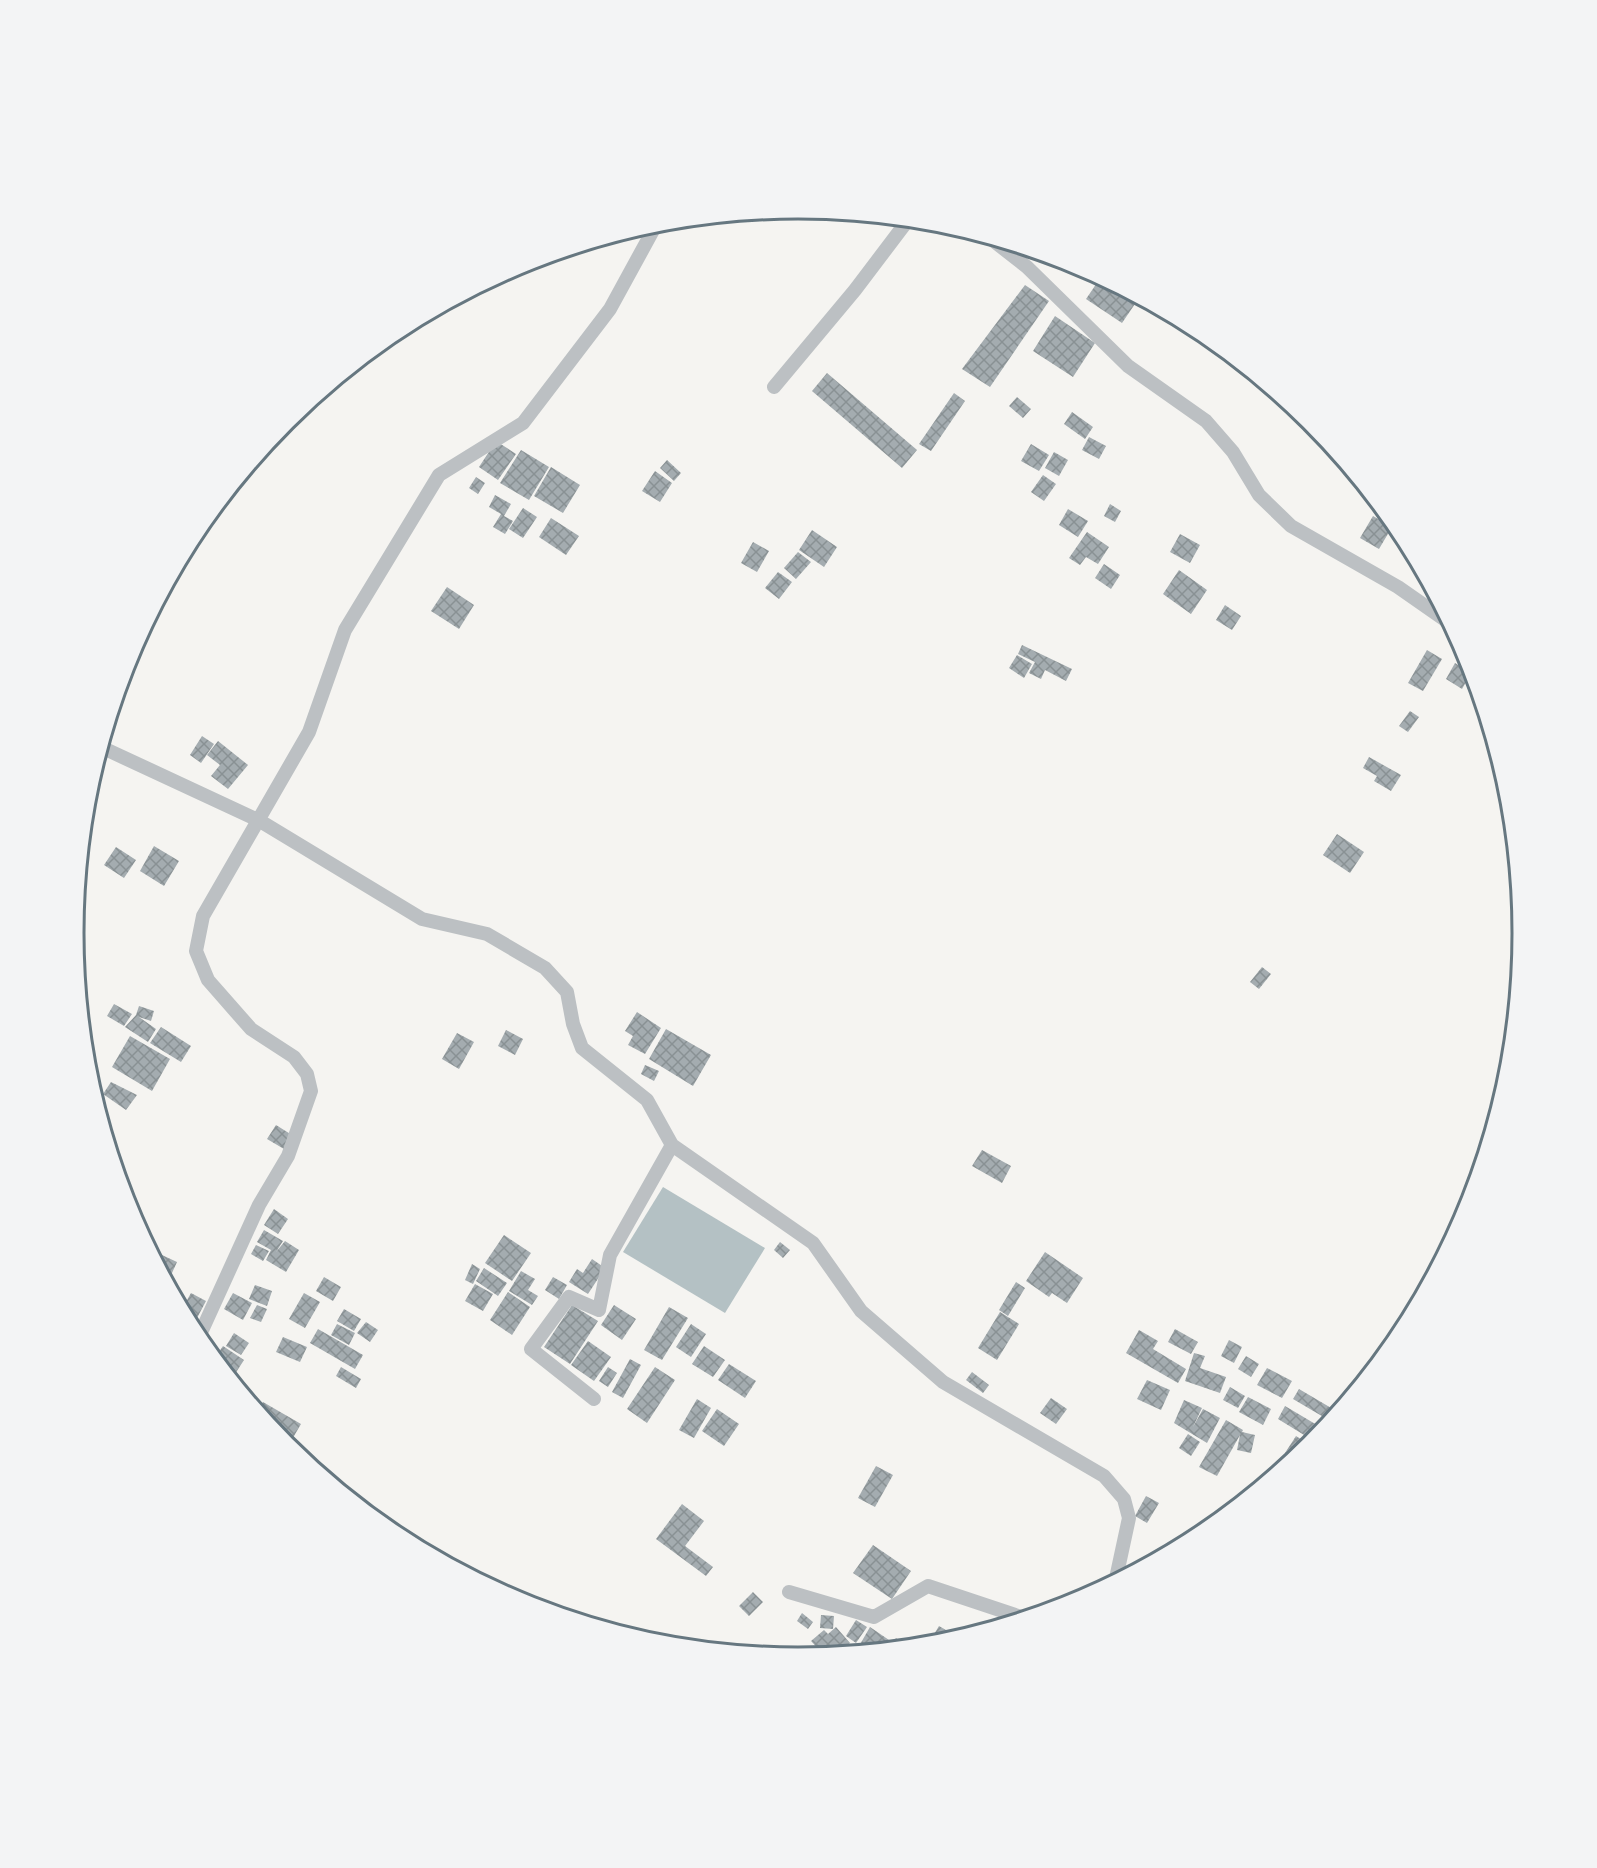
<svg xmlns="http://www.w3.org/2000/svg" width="1597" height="1868" font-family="Ubuntu,sans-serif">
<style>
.water{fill:#b4c1c4}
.building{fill:url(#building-cross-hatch)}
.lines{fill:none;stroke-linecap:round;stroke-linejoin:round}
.minor{stroke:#bcc0c3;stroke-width:14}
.rim{fill:none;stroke:#667780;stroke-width:3}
</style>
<defs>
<pattern id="building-cross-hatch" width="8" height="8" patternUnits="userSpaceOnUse" patternTransform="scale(1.5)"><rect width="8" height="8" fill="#a4acb0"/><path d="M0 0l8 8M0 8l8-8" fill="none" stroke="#899194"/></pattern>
</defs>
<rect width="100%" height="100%" fill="#f5f4f1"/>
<path class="water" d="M663,1187l102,61 -40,65 -102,-61z"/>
<path class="building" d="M1101,277l36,24 -15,22 -36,-24z
M1025,285l24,16 -59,86 -28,-18z
M1055,316l40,27 -22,34 -40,-26z
M827,373l90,77 -15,18 -90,-77z
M954,393l11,8 -34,50 -12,-7z
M1017,397l14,12 -8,9 -14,-12z
M1072,412l21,15 -8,12 -21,-15z
M1089,437l17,9 -7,13 -17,-9z
M496,441l20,13 -18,26 -19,-13z
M1031,444l18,11 -10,16 -18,-10z
M521,450l28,17 -20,33 -29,-17z
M1054,452l14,8 -9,16 -14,-8z
M667,460l14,13 -7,8 -14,-13z
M551,467l29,18 -17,28 -29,-17z
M655,471l17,12 -12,19 -18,-11z
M1043,475l13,9 -12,17 -13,-9z
M476,477l9,6 -7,11 -9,-6z
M495,495l16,9 -7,12 9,5 -8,13 -12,-7 8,-13 -12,-7z
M1110,504l11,7 -6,11 -11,-6z
M523,508l14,9 -14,21 -14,-9z
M1068,509l20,12 -10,16 -19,-12z
M1373,516l19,11 -13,22 -19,-11z
M551,518l28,18 -13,19 -27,-18z
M812,530l25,17 -13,20 -25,-17z
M1087,532l22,15 -11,17 -12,-7 -6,8 -11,-7z
M1180,534l20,11 -10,18 -20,-11z
M753,542l16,9 -12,21 -16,-9z
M798,552l13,10 -15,17 -12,-11z
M1104,564l16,11 -9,14 -16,-11z
M1179,570l28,20 -16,24 -28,-20z
M778,572l14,10 -13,17 -14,-11z
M447,587l27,18 -15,24 -28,-18z
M1225,605l16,11 -9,14 -16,-10z
M1022,645l50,24 -6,12 -21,-11 -4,9 -12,-6 6,-11 -17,-8z
M1427,650l15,9 -19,32 -15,-8z
M1017,655l15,9 -8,14 -15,-10z
M1455,663l16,10 -9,16 -16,-10z
M1410,711l9,6 -11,15 -9,-6z
M202,736l12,8 -13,19 -11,-8z
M218,741l30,24 -20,24 -17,-13 9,-11 -13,-10z
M1369,757l32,18 -10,16 -17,-10 3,-5 -14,-8z
M1337,834l27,18 -14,21 -27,-18z
M154,846l25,15 -15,25 -24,-15z
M116,847l20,13 -12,18 -20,-13z
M1262,967l9,7 -12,15 -9,-7z
M114,1004l18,10 -8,12 -17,-10z
M139,1006l15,5 -3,10 -12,-4 17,12 -8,13 -23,-15 11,-12z
M637,1012l24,16 -16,26 -17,-9 5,-9 -8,-5z
M161,1027l30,19 -10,16 -31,-19z
M666,1029l45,26 -18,31 -44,-27z
M506,1030l17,9 -8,16 -17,-9z
M457,1033l17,9 -15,27 -17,-10z
M130,1036l40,23 -18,32 -40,-24z
M645,1065l14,6 -5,10 -13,-7z
M111,1082l26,13 -11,15 -23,-16z
M276,1125l16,10 -8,14 -17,-10z
M982,1150l29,16 -9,17 -30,-17z
M274,1209l14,10 -10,15 -14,-9z
M264,1230l19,11 -7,11 9,-11 14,9 -13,22 -20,-12 5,-10 -14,-8z
M504,1235l27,18 -19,28 -27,-18z
M780,1242l10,8 -7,8 -9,-8z
M256,1245l13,6 -6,10 -12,-7z
M149,1249l28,13 -10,22v-1z
M1045,1252l38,26 -16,25 -15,-10 -3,4 -23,-16z
M592,1259l13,9 -17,26 -19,-12 8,-13 6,4z
M472,1264l8,5 -7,15 -8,-4z
M484,1268l23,15 -9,13 -22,-15z
M521,1271l14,8 -7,11 10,6 -6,9 -23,-14z
M324,1277l17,10 -8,14 -17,-10z
M553,1277l14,8 -8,14 -14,-9z
M1016,1282l9,6 -17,28 -9,-6z
M475,1284l18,10 -10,17 -18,-10z
M255,1285l17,6 -5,15 -18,-7z
M508,1292l22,15 -18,28 -22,-15z
M191,1293l15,8 -9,17 -15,-9z
M233,1293l19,10 -9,17 -19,-11z
M304,1293l16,9 -15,26 -16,-9z
M257,1305l10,4 -6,13 -11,-4z
M572,1305l26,16 -28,43 -26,-17z
M614,1305l22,14 -14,21 -21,-15z
M669,1307l19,11 -26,42 -18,-10z
M344,1309l17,10 -7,12 -17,-10z
M1000,1312l19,12 -22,36 -19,-12z
M366,1322l12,8 -8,12 -13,-9z
M337,1324l18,9 -6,12 -18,-10z
M691,1324l15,10 -15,23 -15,-10z
M318,1329l45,26 -8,14 -45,-26z
M1175,1329l23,13 -7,12 -23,-12z
M1139,1330l19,11 -5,8 33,20 -8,14 -52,-30z
M234,1333l15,10 -8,12 -15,-9z
M283,1337l24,10 -7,15 -24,-10z
M1229,1340l13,7 -8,16 -13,-7z
M588,1341l23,16 -17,24 -23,-16z
M223,1346l21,14 -9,14 -21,-15z
M704,1346l21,14 -12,17 -21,-13z
M1194,1353l11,3 -5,12 26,9 -6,16 -35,-12z
M1246,1356l13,8 -8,13 -13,-8z
M630,1359l11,6 -18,33 -11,-6z
M729,1364l27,17 -11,17 -27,-18z
M341,1367l20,12 -5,9 -20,-12z
M608,1367l9,6 -9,14 -9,-6z
M655,1367l20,13 -28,43 -20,-14z
M1267,1368l25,13 -10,17 -25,-13z
M972,1372l17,13 -6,8 -17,-13z
M1147,1380l23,10 -9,20 -24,-11z
M1230,1387l15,9 -7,12 -15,-8z
M1299,1389l39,23 -6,10 -39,-23z
M1248,1397l23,12 -8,16 -24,-13z
M1051,1398l16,11 -11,15 -16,-11z
M697,1399l14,9 -17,30 -15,-8z
M1184,1400l18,8 -9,19 10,-18 17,9 -13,25 -33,-20z
M263,1402l38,22 -14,24 -30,-36z
M1285,1406l32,19 -8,13 -31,-19z
M717,1409l22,15 -15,22 -22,-15z
M1226,1420l17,10 -1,2 13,3 -4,18 -14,-3 3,-15 -23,41 -18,-9z
M1188,1434l12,8 -9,14 -12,-8z
M1296,1436l14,9 -15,15 -10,-7z
M876,1466l17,9 -18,32 -17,-9z
M1146,1496l13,7 -12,20 -12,-7z
M682,1504l22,17 -19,25 28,21 -7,9 -50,-37z
M873,1545l38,26 -19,28 -39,-26z
M753,1592l10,10 -14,14 -10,-10z
M802,1613l11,9 -5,7 -11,-8z
M821,1615l13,1 -1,13 -13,-1z
M856,1620l11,7 -11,16 -10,-7z
M939,1626l12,7 -6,11 -18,2z
M836,1627l14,16 -13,12 -12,1 -14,-15 13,-11 4,4z
M870,1627l19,13 -7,11 -27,2z
M896,1638l15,10 -23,2z"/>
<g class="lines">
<path class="minor" d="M990,238l37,29 101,99 78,55 27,31 26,43 32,31 107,61 53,37
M774,387l81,-97 53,-70
M101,747l159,74 162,98 65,15 58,34 22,24 6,32 9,24 65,52 25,45 141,98 48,68 82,71 161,94 20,23 5,19 -14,65
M198,1339l61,-134 29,-49 23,-65 -4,-17 -13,-17 -43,-28 -43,-49 -12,-29 7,-35 106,-184 36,-102 94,-155 84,-52 87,-114 47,-86
M594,1399l-63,-50 38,-52 30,13 11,-55 62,-110
M789,1592l85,25 54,-31 99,33"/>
</g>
<path d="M0 0H1597V1868H0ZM84 933a714 714 0 1 1 1428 0a714 714 0 1 1-1428 0Z" fill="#f3f4f5" fill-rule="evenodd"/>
<path class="rim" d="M84 933a714 714 0 1 1 1428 0a714 714 0 1 1-1428 0Z"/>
</svg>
